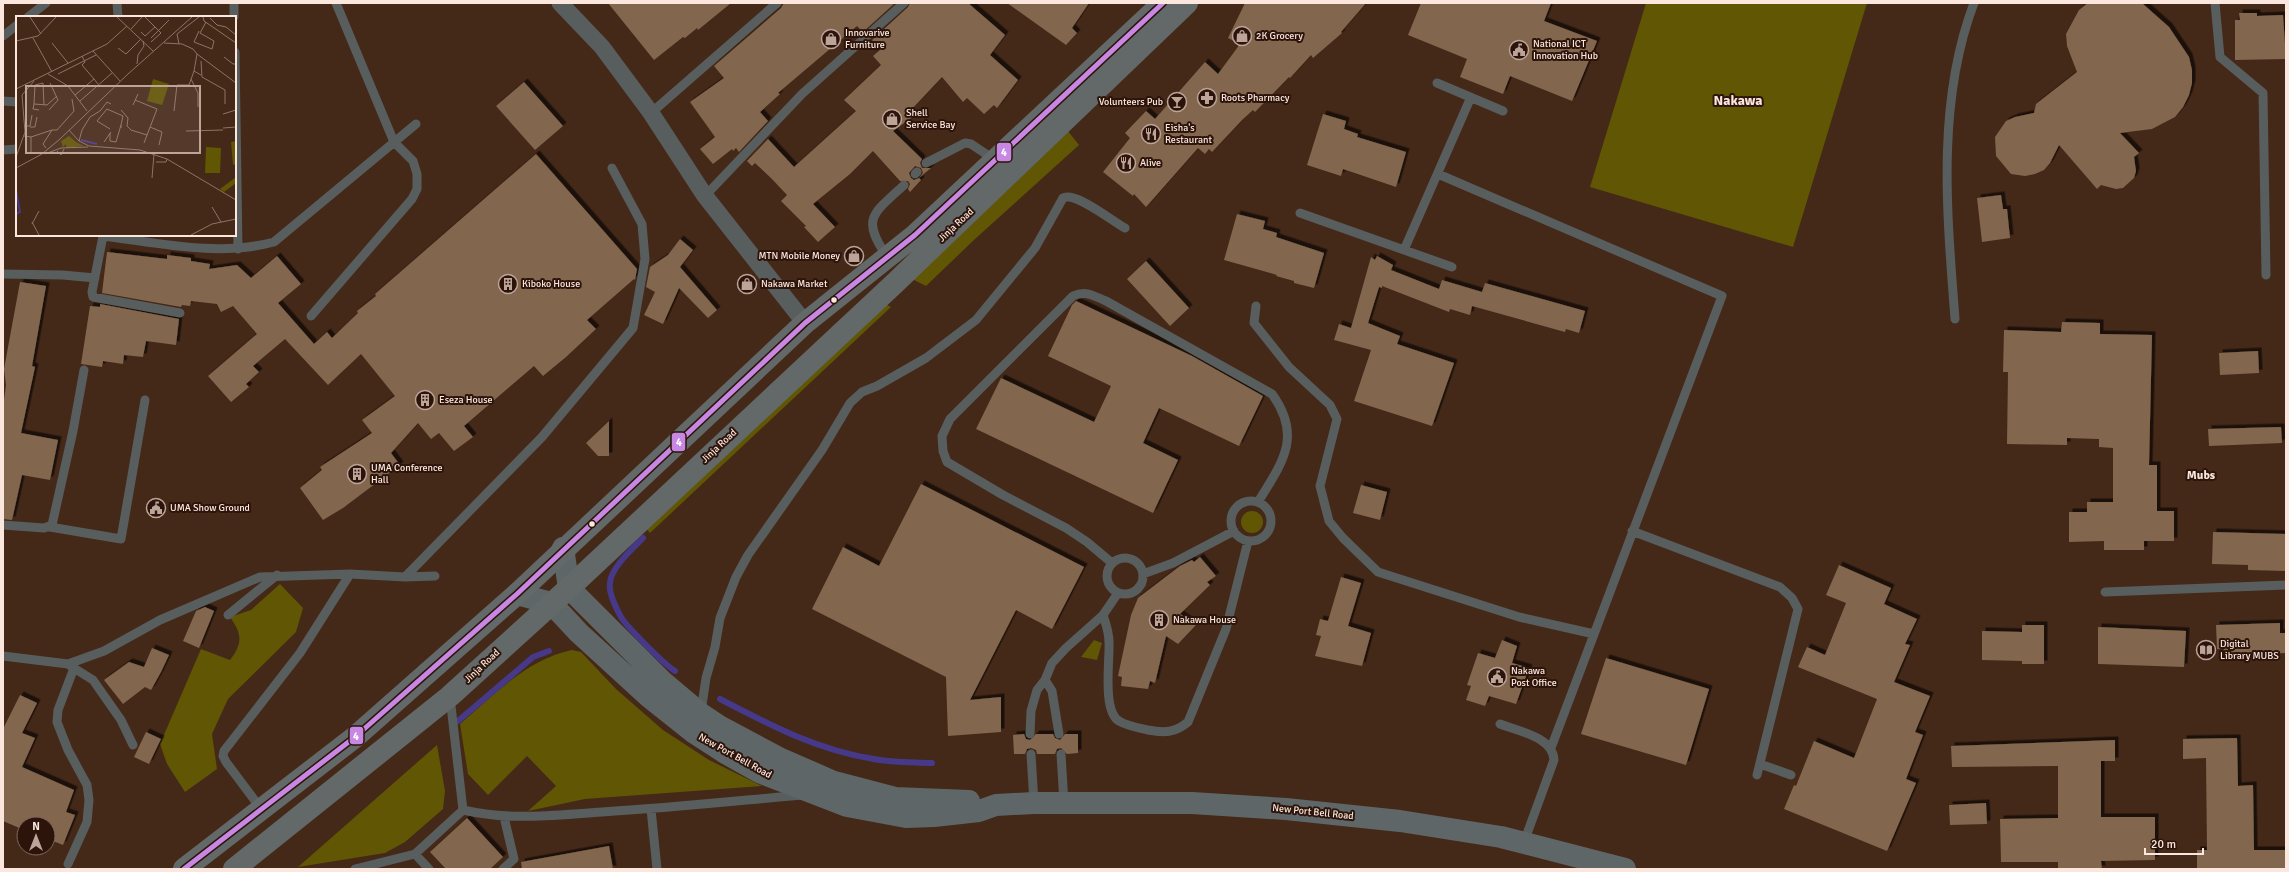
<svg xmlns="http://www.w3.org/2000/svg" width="2289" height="872" font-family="Signika,sans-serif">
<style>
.green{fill:#605603}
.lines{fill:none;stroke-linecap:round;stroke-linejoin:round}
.stream{stroke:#47398a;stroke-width:6}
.building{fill:#82664d;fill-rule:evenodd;filter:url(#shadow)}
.lane{stroke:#585d5e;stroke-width:9}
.street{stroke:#585d5e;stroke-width:17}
.secondary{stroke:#5f6667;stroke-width:22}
.highway{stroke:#636868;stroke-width:22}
.bus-1-casing{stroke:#2c140a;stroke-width:8}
.bus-1{stroke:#c787e3;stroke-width:5}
.bus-dot{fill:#fce7de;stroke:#2c140a;stroke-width:1.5}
.labels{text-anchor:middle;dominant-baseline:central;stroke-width:4;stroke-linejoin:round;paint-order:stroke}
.poi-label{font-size:10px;fill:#fce7de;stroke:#2c140a;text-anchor:start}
.street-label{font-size:10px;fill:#fce7de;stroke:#2c140a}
.quarter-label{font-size:12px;font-weight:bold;fill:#fce7de;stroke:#2c140a}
.district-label{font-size:14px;font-weight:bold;fill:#fce7de;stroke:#2c140a}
.inset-river{fill:none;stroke:#47398a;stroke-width:2}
.inset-road{fill:none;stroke:#8e7467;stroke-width:1}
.view{fill:#bca499;fill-opacity:0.15;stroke:#bca499;stroke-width:2}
.inset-edge{fill:none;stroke:#fce7de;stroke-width:2}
.line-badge{stroke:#2c140a;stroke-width:1.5}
.badge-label{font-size:11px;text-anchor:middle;font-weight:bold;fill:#fff}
</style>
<defs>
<filter id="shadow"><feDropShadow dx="3.5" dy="-3.5" stdDeviation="0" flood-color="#0009"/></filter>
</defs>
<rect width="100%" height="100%" fill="#442818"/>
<path class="green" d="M1646,3h221l-74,244 -203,-60z
M1068,131l11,14 -104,94 -49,47 -16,-8z
M883,303l8,4 -241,226 -5,-6z
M1241 522a11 11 0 1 1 22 0a11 11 0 1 1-22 0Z
M280,584l23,24 -7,24 -68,67 -16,35 5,35 -32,23 -18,-28 -7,-20 41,-95 29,11c13,-17 12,-26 0,-43l21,-7z
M1094,640l8,3 -5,17 -16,-3z
M572,650l9,2 35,37 47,41 46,30 53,26 -177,13 -57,12 28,-25 -29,-30 -39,39 -20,-21 -8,-50c34,-29 67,-65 112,-74z
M437,745l8,46 -2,18 -38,33 -20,11 -87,14z"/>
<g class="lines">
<path class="stream" d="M643,538c-10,10 -31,29 -33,44 -2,10 6,26 11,35 6,10 44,48 54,54
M720,699c50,26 97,51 154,60 19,4 39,3 58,4
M458,721l75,-64 16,-6"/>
</g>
<path class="building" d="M608,3h123l-33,27 -1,-2 -12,10 -2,-1 -29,23z
M784,3h111l-32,29 -6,-6 -79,67 2,1 -20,18 8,9 -29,31 -3,-4 -3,3 -1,-2 -19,15 -13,-15 15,-12 -25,-35 34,-24 -10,-12 67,-58z
M910,3h58l37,32 -15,20 28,25 -21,28 -3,-3 -10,9 -17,-16 -4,4 -21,-25 -32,34 4,5 -21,15 29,28 -2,4 2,5h9l-12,10 2,2 -11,12 -2,-3 2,-5 -2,-3h-8l-27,-30 -23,23 -37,30 22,23 -17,15 -14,-15 2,-1 -25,-25 6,-6 -16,-17 -16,-15 -3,3 -5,-5 21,-22 26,28 62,-56 -12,-11 37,-35 -8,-9 8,-7 -9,-9 36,-33zM915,166l6,2 2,5 -4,5 -5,2 -3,-2 -2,-5z
M1007,3h82l-17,25 5,5 -11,12z
M1245,3h121l-25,29 1,1 -29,25 -2,-3 -21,23 -1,-1 -34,35 -2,-2 -11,10 -30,32 -3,-3 -4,5 -7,-6 -52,59 -12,-13 -1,2 -30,-24 27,-34 -5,-5 21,-22 9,8 50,-57 13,12 22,-30 -12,-6z
M1421,3h130l-7,18 53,20 -25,60 -62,-25 -7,18 -43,-17 7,-18 -59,-24z
M2088,3l55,1 26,23 20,30 3,13v13l-3,12 -6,12 -8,10 -23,12 -32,4 19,20 -5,4 2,14 -2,7 -11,10 -7,1 -15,-4 -4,4 -38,-44 -9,18 -6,7 -9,4 -10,2 -14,-2 -15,-18 -1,-19 11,-16 9,-4 19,-4 2,-9 41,-32 -10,-26 -1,-12 13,-24z
M2239,13h18v3l26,-1 3,44 -51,1v-40h5z
M524,82l39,44 -28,24 -39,-44z
M1323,114l23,7 -2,8 14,5 -1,3 49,15 -10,35 -53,-18 -2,7 -34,-11z
M536,154l101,115 -2,11 -1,-1 -47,41 9,9 -30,28 -23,19 -9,-10 -70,60 9,11 -19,14 -15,-18 -8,6 -13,-16 -27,30 9,12 -57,43 -20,12 -23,-32 22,-18 -2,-3 52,-34 -10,-13 33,-24 -34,-42 -33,31 -43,-46 -32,27 6,6 -13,12 3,3 -18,15 -23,-26 49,-42 -24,-28 -12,6 -4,-8 -26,-3 -1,5 -8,-1 -1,2 -79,-14 5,-41 60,7v-4l24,3v3l19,3 -1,5 28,-4 14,13 26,-22 24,28 -23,19 36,41 13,-12 5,6 26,-25 -1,-2 19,-15 -1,-2z
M2001,195l2,14h4l3,29 -28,4 -5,-44z
M1237,214l28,7 -2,8 14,4 -1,4 48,16 -10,35 -20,-5v-2l-18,-5 1,-1 -53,-15z
M680,239l13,11 -13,17 37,43 -9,8 -29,-30 -16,36 -19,-9 11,-23 -9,-5 4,-20 18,-12z
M1377,256l16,9 -2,5 48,19 3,-9 40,12 3,-9 100,28 -6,22 -13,-4 -1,3 -93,-26 -2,9 -20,-6 -1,3 -67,-26v2l-3,-1 -11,36 32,13 -3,8 57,19 -22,63 -78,-25 17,-51 -37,-10 5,-16 12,4 20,-71 4,3z
M1146,261l43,47 -19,18 -43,-47z
M20,282l26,4 -14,80 3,1 -14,66 37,7 -8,40 -28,-5 -10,45 -9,-1v-112l3,-22 -2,-16z
M1076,301l116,55 71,40 -24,50 -80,-38 -16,35 35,17 -25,53 -177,-84 25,-51 93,44 17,-36 -63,-30 24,-51z
M100,304l79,15 -3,26 -30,-4 -3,16 -19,-2 -1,9 -20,-3 -1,6 -21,-3 9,-58 10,1z
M2062,322l38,1v11l52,1 -3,130h8v46h17v30h-30v9h-40v-9l-35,1v-30h18v-10h26v-54l-14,-1v-8l-32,-1v7l-60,-1 1,-72h-5l1,-42 57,2z
M2258,351l1,22 -39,2 -1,-22z
M609,421v35h-11l-12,-13z
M2281,427l1,16 -73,3 -1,-17z
M921,484l163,83 -32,62 -36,-19 -46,90 31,-3v35l-53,4 -2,-59 -134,-68 31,-62 36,19z
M1361,485l26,7 -7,28 -27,-7z
M2213,532l73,2v37l-38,-1v-5l-36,-1z
M1200,557l16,19 -9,6 3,3 -30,29 16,11 -18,19 -12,-8 -11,47 -5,-2 -2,8 -27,-3 1,-9 -4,-1 13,-61 7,-17 42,-32 12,-6 2,2z
M1839,565l52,23 -7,16 33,15 -12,25 5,1 -16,37 36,14 -15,36 8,3 -17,44 10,4 -29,68 -103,-42 10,-24 2,1 18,-45 40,17 23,-59 -79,-32 9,-20 18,8 21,-52 -20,-8z
M1341,577l20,6 -13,43 23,7 -9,33 -47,-10 6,-20 -5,-1 4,-16 8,2z
M205,607l9,4 -15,37 -16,-7 13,-30z
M2280,623v10h6v20l-61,3 -1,-7h-7l-1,-24z
M2022,625h22v39h-22v-3l-40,-1v-29l40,1z
M2098,627l88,4 -2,36 -86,-3z
M1502,640l15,6 -5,17 17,5 -13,36 -27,-8 -4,10 -19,-6 5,-14 -4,-1 11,-32 17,5z
M152,648l17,7 -8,17 -10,18 -6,-3 -22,17 -19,-24 25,-18 15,5z
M1606,658l103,31 -23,76 -105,-31z
M20,695l17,8 -15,30 13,5 -13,29 52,23 -8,22 9,3 -12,30 -15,-6v-15h-24v6l-21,-9v-92z
M146,732l15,7 -12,25 -15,-7z
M1024,734l2,5 4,1 6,-6h17l2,4 5,2 5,-6h13v19l-11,1 -6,-6 -4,1 -2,5h-18l-1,-4 -5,-2 -4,1 -2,5h-11l-1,-19z
M2237,738l1,48 15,-1 1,65h32v19h-89v-19h10l-1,-92 -23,1v-20z
M2115,740v21h-14v56h54v43l-54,1 1,8h-44v-7h-57l-1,-43 58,-1v-52l-106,1 -1,-21z
M1986,803l1,21 -37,1 -1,-20z
M467,818l36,39 -13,12h-44l-16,-17z
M609,846l4,23h-91l-1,-7z"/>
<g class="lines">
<path class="lane" d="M117,3l1,14
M234,3v14
M2215,3l5,54 43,36 3,182
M28,17l18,-14
M3,36l14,-11
M235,52l3,197
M1437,83l66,28
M3,101l14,1
M651,113l126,-110
M3,150l14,-1
M926,163l39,-20 6,1 24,16
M915,174l2,-2
M1438,174l284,122 -171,452
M705,196l97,-102 102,-91
M1300,213l152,54
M1404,250l67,-153
M888,258c-28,-40 -15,-44 16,-73
M3,274l60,1 32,3
M1256,306l-2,17 35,44 41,38 7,14 -17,67 9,35 14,17 35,34 141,45 75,17
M180,313l-87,-16 -1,-5 11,-56c56,7 115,21 171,6l142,-118
M311,316l101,-117 5,-10v-15l-4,-13 -19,-19 -58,-139
M1955,319c-8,-105 -19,-216 19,-316
M1231 521a20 20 0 1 1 40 0a20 20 0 1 1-40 0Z
M3,525l41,3 8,-3 21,-94 11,-61
M50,527l71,12 24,-139
M1632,531l148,56 12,11 6,11 -41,166
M1107 576a18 18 0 1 1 36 0a18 18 0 1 1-36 0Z
M1112,563l-25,-21 -21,-14 -63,-33 -56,-33 -4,-11 -1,-15 8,-17 123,-123c13,-6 21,0 33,5l166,93c31,43 10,69 -14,108
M350,574l55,3 137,-140 91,-109 12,-69 -3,-35 -30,-56
M1143,574l30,-11 61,-32
M405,577l30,-1
M2105,592l181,-7
M228,615l49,-40
M1103,615c3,9 6,17 6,27 1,17 -7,69 10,79 8,5 20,7 29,9 16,3 27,3 40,-8l38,-93 22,-88
M3,656l65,8 36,-13 56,-31 100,-43 90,-3 -50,79 -76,98 -1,5 3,6 36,48
M69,665l24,15 28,40 12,25
M1045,680l7,11 7,43
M450,697l13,113
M701,712l5,-34 9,-31 5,-29 16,-41 12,-22 74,-105 28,-47 12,-11 15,-6 49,-28 50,-38 59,-72 28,-50c12,-7 49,23 62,30
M1500,724c18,7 53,13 54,36l-30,82
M1030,734l1,-23 6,-21 8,-10 7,-17 14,-15 37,-33 15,-22
M1031,754l3,49
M1061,754l3,49
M1760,764l31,11
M651,809l6,60
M415,854l14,15
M68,864l19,-42 2,-22 -2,-15 -19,-35 -11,-28 1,-12 16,-42
M355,869l60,-15 48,-44c49,11 90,5 139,2 67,-4 133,-11 200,-17
M503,869l11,-10 -10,-42"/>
<path class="street" d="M560,3l42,44 49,66 54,83 100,127"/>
<path class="secondary" d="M563,548l6,40 94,94 38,32 18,12 60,32 55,24 61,16 74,3
M517,594l34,9 28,30 70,64 44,35 34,22 32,18 88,34 59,11 28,-1 45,-5 17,-6 38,-2h158l94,6 114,12 101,16 124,32"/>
<path class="highway" d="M184,869l171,-132 162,-143 288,-271 110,-88 248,-232
M234,869l216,-173 119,-108 326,-305 292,-280"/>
<defs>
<path id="bus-1" d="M184,869l171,-132 162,-143 288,-271 110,-88 248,-232"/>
</defs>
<use href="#bus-1" class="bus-1-casing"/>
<use href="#bus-1" class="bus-1"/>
</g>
<defs>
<symbol id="shop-ring" viewBox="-11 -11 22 22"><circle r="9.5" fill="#2c140a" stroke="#bca499" stroke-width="1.5"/><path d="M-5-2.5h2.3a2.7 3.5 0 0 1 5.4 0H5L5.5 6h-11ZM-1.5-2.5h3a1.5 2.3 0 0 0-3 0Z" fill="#bca499"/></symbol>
<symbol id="civic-ring" viewBox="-11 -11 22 22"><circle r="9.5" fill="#2c140a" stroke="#bca499" stroke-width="1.5"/><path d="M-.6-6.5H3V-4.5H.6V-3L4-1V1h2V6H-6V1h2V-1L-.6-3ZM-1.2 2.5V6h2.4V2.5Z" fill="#bca499"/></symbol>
<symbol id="pharmacy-ring" viewBox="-11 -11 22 22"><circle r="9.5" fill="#2c140a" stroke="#bca499" stroke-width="1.5"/><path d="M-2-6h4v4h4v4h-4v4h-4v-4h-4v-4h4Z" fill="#bca499"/></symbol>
<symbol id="bar-ring" viewBox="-11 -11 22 22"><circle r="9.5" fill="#2c140a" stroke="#bca499" stroke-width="1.5"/><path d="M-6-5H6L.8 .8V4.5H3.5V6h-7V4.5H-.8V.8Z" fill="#bca499"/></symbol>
<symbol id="restaurant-ring" viewBox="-11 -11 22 22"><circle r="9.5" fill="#2c140a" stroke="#bca499" stroke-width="1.5"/><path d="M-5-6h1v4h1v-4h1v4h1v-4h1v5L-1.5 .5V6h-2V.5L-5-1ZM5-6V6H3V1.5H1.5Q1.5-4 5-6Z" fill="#bca499"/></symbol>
<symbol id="building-ring" viewBox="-11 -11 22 22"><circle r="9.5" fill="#2c140a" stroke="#bca499" stroke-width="1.5"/><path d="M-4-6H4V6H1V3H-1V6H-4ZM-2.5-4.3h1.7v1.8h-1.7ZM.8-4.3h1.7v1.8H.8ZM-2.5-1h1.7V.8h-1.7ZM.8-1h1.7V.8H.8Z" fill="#bca499"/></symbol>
<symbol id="library-ring" viewBox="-11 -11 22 22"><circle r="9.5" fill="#2c140a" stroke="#bca499" stroke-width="1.5"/><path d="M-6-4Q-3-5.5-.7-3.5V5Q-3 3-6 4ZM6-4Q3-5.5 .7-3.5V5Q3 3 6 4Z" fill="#bca499"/></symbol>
</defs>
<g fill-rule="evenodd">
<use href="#shop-ring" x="1231" y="25" width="22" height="22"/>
<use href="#shop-ring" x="820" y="28" width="22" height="22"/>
<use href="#civic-ring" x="1508" y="39" width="22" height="22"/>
<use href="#pharmacy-ring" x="1196" y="87" width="22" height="22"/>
<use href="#bar-ring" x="1166" y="91" width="22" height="22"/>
<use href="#shop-ring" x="881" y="108" width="22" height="22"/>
<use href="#restaurant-ring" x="1140" y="123" width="22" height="22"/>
<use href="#restaurant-ring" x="1115" y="152" width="22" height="22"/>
<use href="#shop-ring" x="843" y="245" width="22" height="22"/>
<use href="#building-ring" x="497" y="273" width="22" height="22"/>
<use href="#shop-ring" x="736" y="273" width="22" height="22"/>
<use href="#building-ring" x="414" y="389" width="22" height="22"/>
<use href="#building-ring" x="346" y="463" width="22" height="22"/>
<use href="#civic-ring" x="145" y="497" width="22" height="22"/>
<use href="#building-ring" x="1148" y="609" width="22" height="22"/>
<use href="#library-ring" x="2195" y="639" width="22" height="22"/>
<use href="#civic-ring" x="1486" y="666" width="22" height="22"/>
</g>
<g class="bus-dot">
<circle cx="834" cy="300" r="3.5"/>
<circle cx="592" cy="524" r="3.5"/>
</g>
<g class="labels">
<g class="poi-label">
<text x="845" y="33">Innovarive<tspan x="845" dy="12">Furniture</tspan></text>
<text x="1256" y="36">2K Grocery</text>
<text x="1533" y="44">National ICT<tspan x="1533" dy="12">Innovation Hub</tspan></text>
<text x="1221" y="98">Roots Pharmacy</text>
<text x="1163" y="102" text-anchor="end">Volunteers Pub</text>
<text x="906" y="113">Shell<tspan x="906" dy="12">Service Bay</tspan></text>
<text x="1165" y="128">Eisha's<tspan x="1165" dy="12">Restaurant</tspan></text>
<text x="1140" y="163">Alive</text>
<text x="840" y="256" text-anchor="end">MTN Mobile Money</text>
<text x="522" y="284">Kiboko House</text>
<text x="761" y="284">Nakawa Market</text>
<text x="439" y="400">Eseza House</text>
<text x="371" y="468">UMA Conference<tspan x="371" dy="12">Hall</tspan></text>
<text x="170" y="508">UMA Show Ground</text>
<text x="1173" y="620">Nakawa House</text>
<text x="2220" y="644">Digital<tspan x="2220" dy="12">Library MUBS</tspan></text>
<text x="1511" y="671">Nakawa<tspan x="1511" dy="12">Post Office</tspan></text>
</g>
<g class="street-label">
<text transform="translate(956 225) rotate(-43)">Jinja Road</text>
<text transform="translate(719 446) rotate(-43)">Jinja Road</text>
<text transform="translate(482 666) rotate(-43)">Jinja Road</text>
<text transform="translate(735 756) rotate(29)">New Port Bell Road</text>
<text transform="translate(1313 812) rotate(6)">New Port Bell Road</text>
</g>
<g class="quarter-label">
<text x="2201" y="475">Mubs</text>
</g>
<g class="district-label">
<text x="1738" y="100">Nakawa</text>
</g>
</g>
<g transform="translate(16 16)">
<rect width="220" height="220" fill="#442818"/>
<path d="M137,63l16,5 -7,21 -15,-4zM53,120l7,6 8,4 -18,2v-4l-3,3 -2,-6zM220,125v23l-3,1 -2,-23zM190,131l15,1 -1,25h-15zM220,161v6l-12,9 -4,-3z" fill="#605603"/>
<path class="inset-river" d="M65,124l16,4M0,174l4,22 -4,2"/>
<path class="inset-road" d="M14,1l11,17M101,1l36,34M129,1l16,16 -10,9M187,1l1,4 32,22M194,2l7,7 9,2 10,8M115,13l11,-12M183,15l-5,11 18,7 2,-8 -14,-8 6,-11M125,16l4,4 10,-9M17,22l19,34M135,22l18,-18M0,25l22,-5 18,-19M36,27l16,20M148,27l18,1 11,5 4,5 -3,17M163,28l-2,-10 22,-17M102,32l8,6 15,-15M77,35l27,30M181,38l39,29M66,40l3,6 -3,3 12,14M208,41l9,7h3M185,45l1,16 23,13v14M121,48l1,-9 6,-9 -1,-5M32,58l20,12 19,25M42,58l38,-19M175,63l7,14v14M0,73l91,-45 20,-18M59,79l19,-16 4,5M119,84l22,9 -13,34M64,85l32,-28M18,88l1,-19 8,-2 1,22M117,89l5,-11M23,94l-6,-1 1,-5 13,1 10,-9M33,94l9,-10 -8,-17M105,94l7,8 -1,8 4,4 16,5M158,95l3,-26h12l5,-14 7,4M207,98l13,-4M8,110h6l2,-11M14,111h5l2,-10M134,111l12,5 -3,13M207,112l13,-1M94,113l-13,-8 10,-12 16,7 -2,9M36,114h5l17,-19 -2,-12M53,114l10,11 10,5 51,4 27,9 69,41M170,115l37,-1M94,117v8l6,1 5,-17v3M8,120l7,1 21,-7 -9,14 3,4M63,125l3,-11 8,-13 10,-6 7,-9 4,2M88,126l7,-10M41,135l4,4 3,-6M15,136v-15M29,138l16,-6 27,-1M0,141l9,-25 -3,-37 12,-14M140,146h10l1,-3M0,152l26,-14 18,-15 68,-65 64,-57M136,162l2,-24M196,191l9,15M16,206l7,13M16,208l7,-13M175,219l21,-11 24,-5"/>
<path class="view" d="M10,70h174v67h-174z"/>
<rect width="220" height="220" class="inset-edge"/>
</g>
<g class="line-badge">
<rect x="996" y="142" width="16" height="20" rx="4" fill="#c787e3"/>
<rect x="671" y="432" width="15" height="20" rx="4" fill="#c787e3"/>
<rect x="349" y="726" width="15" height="19" rx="4" fill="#c787e3"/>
</g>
<g class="badge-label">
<text x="1004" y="156">4</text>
<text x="679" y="446">4</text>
<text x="356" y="740">4</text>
</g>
<rect width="2289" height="872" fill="none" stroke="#fce7de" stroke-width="8"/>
<g transform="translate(36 836)"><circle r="19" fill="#2c140a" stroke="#7f685f"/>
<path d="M0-3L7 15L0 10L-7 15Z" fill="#bca499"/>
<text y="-6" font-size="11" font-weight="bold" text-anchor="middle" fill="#fce7de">N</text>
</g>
<path d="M2145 848v6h58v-6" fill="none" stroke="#fce7de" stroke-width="2"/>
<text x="2151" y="848" font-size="12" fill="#fce7de" stroke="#2c140a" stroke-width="3" paint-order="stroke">20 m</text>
</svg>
